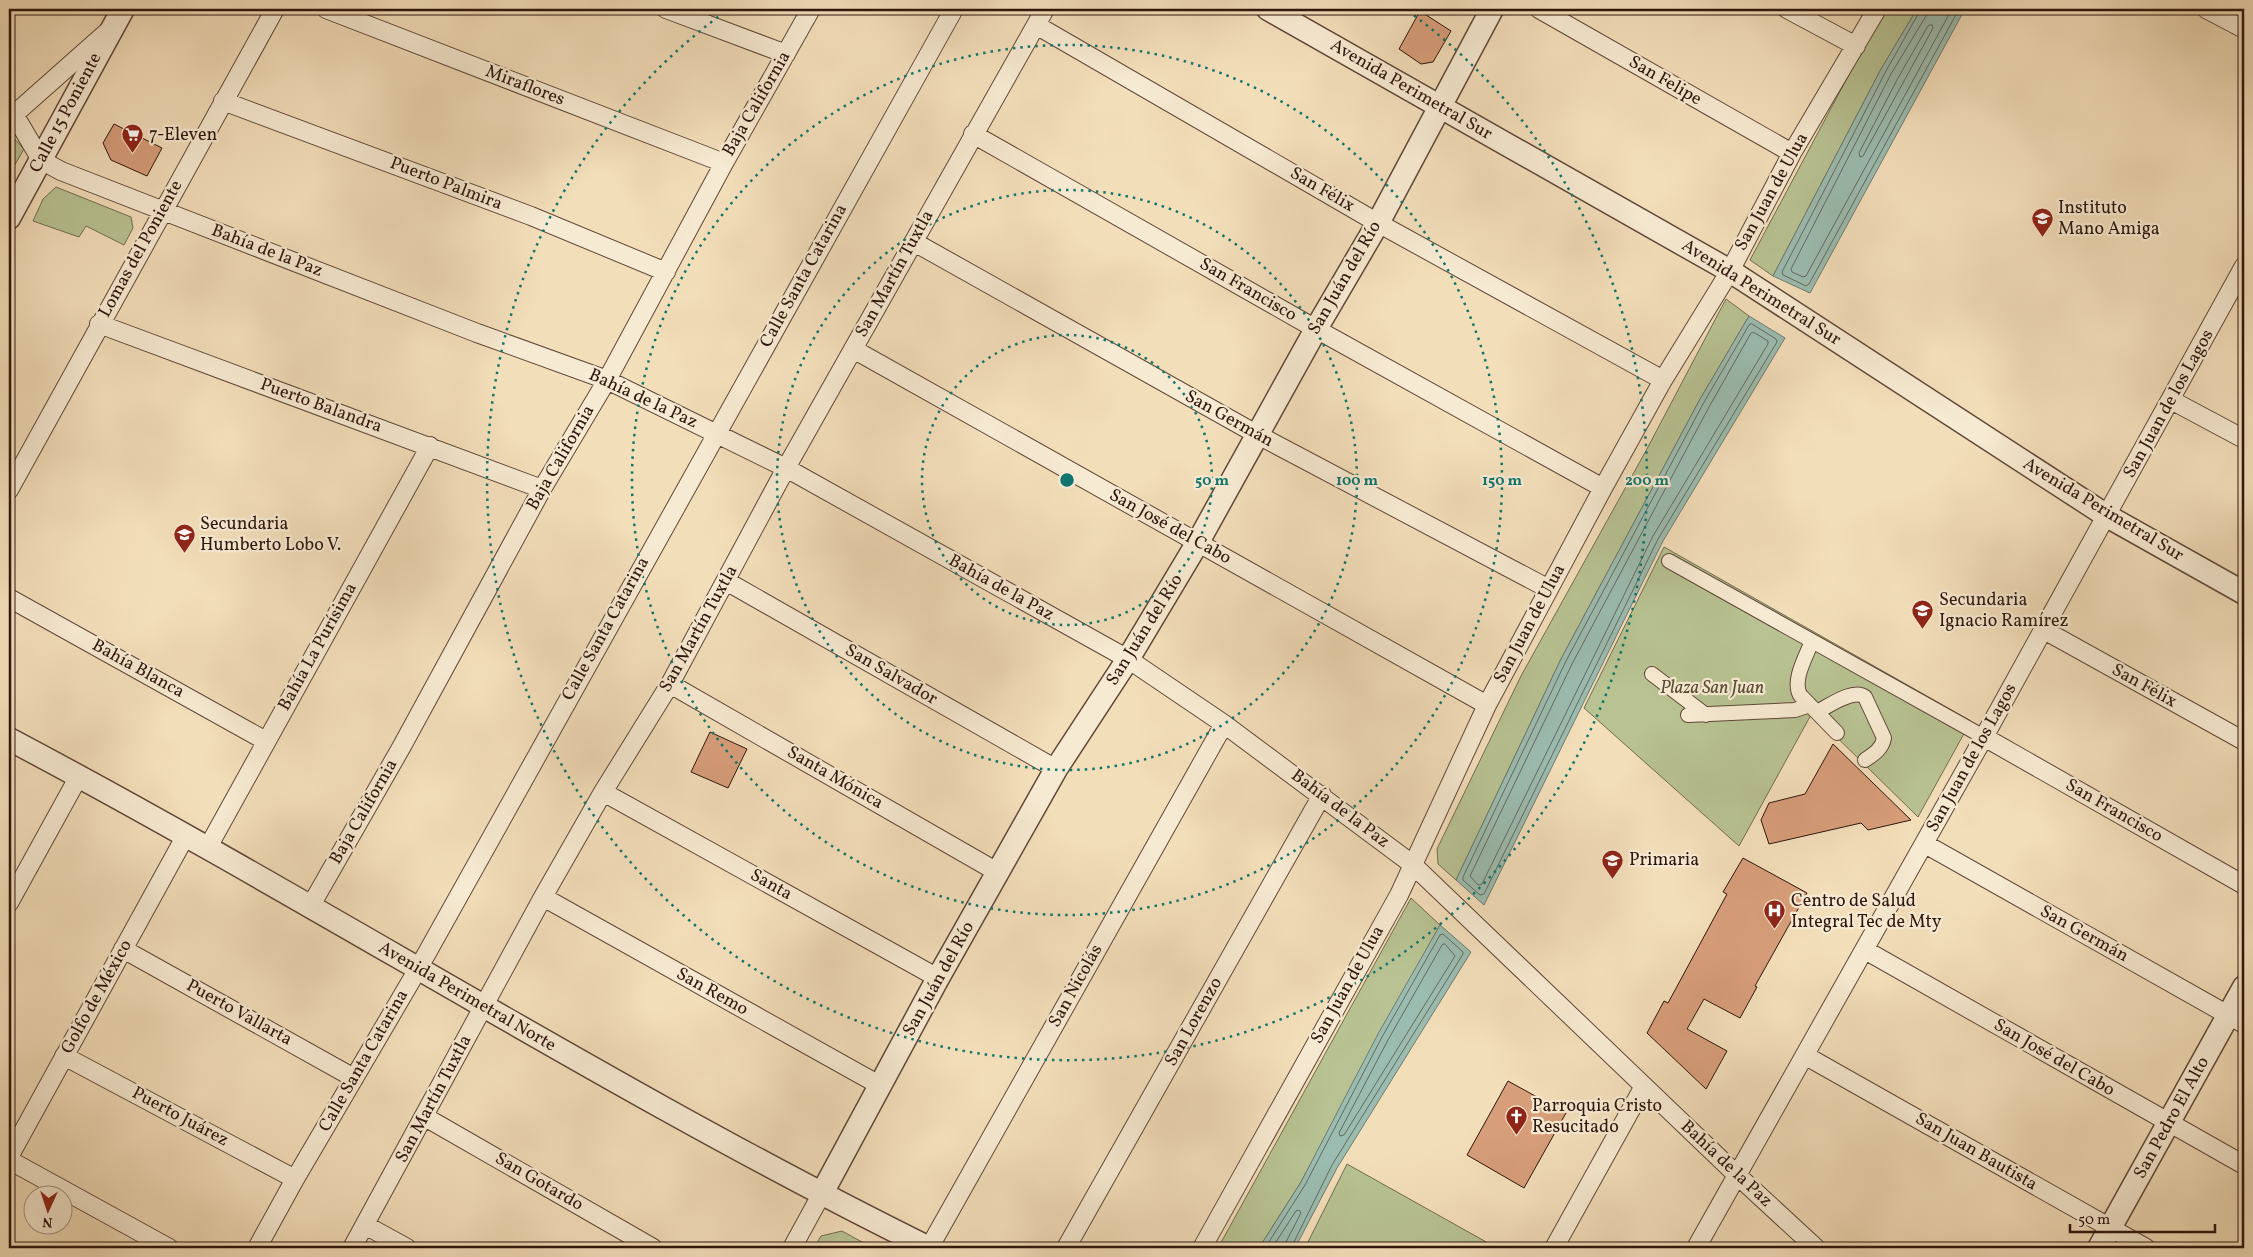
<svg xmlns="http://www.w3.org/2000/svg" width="2253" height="1257" font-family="Vollkorn,serif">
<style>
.green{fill:#b8c292;stroke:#736c50}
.water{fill:#9bbcb0;stroke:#6f7a6f}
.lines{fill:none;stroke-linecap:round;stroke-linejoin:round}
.shore{stroke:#64695e;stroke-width:1}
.building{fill:#d79e7a;stroke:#2e160d}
.pedestrian-casing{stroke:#5f4838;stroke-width:16}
.minor-casing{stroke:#5f4838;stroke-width:20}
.tertiary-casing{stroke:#5f4838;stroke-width:25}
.pedestrian{stroke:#f7ead2;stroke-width:14}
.minor{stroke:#f7ead2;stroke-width:18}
.tertiary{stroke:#f7ead2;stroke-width:22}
.ring{fill:none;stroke:#0f766e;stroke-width:2.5;stroke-dasharray:2.5 5}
.labels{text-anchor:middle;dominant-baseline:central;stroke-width:4.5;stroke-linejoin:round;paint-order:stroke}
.street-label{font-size:18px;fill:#2e160d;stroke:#f7ead2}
.poi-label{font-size:18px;fill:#2e160d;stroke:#f7ead2;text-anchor:start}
.park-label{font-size:18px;font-style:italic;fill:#574a35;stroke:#f7ead2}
.centre{fill:#0f766e;stroke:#f7ead2;stroke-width:2.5}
.ring-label{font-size:15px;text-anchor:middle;font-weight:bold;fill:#0f766e;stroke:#f7ead2;stroke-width:4.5;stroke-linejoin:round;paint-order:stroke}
</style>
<rect width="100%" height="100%" fill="#f3deba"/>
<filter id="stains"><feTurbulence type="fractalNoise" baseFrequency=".004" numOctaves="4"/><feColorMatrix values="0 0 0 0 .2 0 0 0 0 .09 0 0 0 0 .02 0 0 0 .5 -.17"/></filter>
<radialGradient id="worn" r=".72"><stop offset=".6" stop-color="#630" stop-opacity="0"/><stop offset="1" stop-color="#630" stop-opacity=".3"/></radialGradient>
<path class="green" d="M1884,9h33l-36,60 -108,207 -23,-16z
M9,133l15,16 -15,26z
M56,187l75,30 2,11 -9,17 -38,-19 -7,11 -46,-16 10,-22z
M1726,299l23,17 -50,85 -138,258 -105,221 -18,-16 -1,-15 84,-173 127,-229z
M1664,547l307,174 -53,96 -106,-104 -73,133 -155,-138z
M1411,898l29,27 -139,257 -42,66h-41z
M1347,1164l150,84h-192z
M842,1231l31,17h-59l7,-12z"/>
<path class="water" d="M1917,9h48l-155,284 -37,-17 108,-207z
M1749,316l36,22 -122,203 -179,364 -28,-25 105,-221 138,-258z
M1440,925l31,27 -134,216 -42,80h-36l42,-66 77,-148z"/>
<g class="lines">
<path class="shore" d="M1921,9l-35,62 -104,201 1,3 23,11 3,-2 150,-275
M1927,9l-1,7 -35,58 -100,195 1,3 11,5 3,-1 146,-267
M1932,25l1,3 -70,128 -3,1 -1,-4 39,-75 30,-52z
M1752,324l24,15 1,3 -119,197 -174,355 -4,1 -17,-15v-3l103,-216 137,-257 46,-79z
M1755,333l13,8v3l-115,192 -171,348 -4,1 -8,-9 102,-212 137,-257 42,-74z
M1445,944l10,12 -111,179 -4,1 -1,-3 49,-93 54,-95z
M1265,1248l40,-63 77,-148 58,-102 3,-1 20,18v2l-131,211 -41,83
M1272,1248l24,-37 3,-1 2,3 -15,29 -1,6"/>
</g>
<path class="building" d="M1420,11l31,20 -18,31 -12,2 -22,-15z
M114,124l48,24 -15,28 -36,-16 -8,-17z
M710,732l37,17 -19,39 -37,-16z
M1833,744l78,76 -43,10 -7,-7 -92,21 -8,-24 8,-17 36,-9z
M1743,858l64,35 -52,93 2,1 -17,31 -36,-19 -17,30 40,22 -21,38 -59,-56 17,-32 4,2 59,-109 -4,-2z
M1508,1081l58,32 -42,75 -57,-33z"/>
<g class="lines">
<defs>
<path id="pedestrian" d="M1669,561l315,176
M1812,641c-6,16 -20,39 -12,54l37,38
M1652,674l54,41
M1817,712c12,-6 36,-24 48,-15l19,41c-2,11 -10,16 -19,22
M1688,715l107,-5 15,-5"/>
<path id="minor" d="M326,9l398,154
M666,9l120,45
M1539,9l253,144
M1787,9l69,37
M2206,9l38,20
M1036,25l342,198 285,157
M223,101l308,115 135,56
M9,108l5,6 27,46 20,11 416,162 130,47 179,88 342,191 96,65 188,140 326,312 78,72
M9,119l97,-86
M973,134l343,195 287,159
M914,242l344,193 291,154
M99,324l443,165
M853,349l634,356
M2171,400l73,39
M9,490l266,-481
M726,581l330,188
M9,598l257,143
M2044,630l200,111
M670,684l329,189
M1984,737l260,148
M603,792l335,186
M1925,844l319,180
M207,849l223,-403
M543,897l338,189
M9,903l70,-127
M310,907l92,-161 140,-257 65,-109 117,-217 87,-154
M123,949l231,129
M1865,950l379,215
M64,1056l231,123
M1806,1056l340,192
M425,1117l228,131
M9,1157l176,-320
M9,1160l160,88
M365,1225l42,23
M257,1248l38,-69 123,-210 536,-960
M352,1248l191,-351 60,-105 67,-108 116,-216 259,-459
M792,1248l29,-53
M929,1248l295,-524
M1066,1248l256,-453
M1202,1248l197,-353 88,-190 116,-217 60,-108 67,-109 62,-118 85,-144
M1554,1248l90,-162
M1696,1248l288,-511 260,-471"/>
<path id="tertiary" d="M1268,9l462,262 377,245 137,77
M9,218l114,-209
M9,739c310,164 606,354 920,509
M821,1195l117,-217 118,-209 72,-110 70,-117 118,-213 62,-106 114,-214
M2099,1248l145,-261"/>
</defs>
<use href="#pedestrian" class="pedestrian-casing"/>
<use href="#minor" class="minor-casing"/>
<use href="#tertiary" class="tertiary-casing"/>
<use href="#pedestrian" class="pedestrian"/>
<use href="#minor" class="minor"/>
<use href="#tertiary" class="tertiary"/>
</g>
<g class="ring">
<circle cx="1067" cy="480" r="145"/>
<circle cx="1067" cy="480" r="290"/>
<circle cx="1067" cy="480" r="435"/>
<path d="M1408 11A580 580 0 1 1 726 11"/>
</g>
<defs>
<symbol id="supermarket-pin" viewBox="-11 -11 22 30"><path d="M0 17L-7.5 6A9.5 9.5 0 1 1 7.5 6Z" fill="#8f2418" stroke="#f7ead2"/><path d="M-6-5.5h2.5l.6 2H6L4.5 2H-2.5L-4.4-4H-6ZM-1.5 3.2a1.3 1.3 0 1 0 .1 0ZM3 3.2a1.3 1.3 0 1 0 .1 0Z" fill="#fff"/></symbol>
<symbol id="school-pin" viewBox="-11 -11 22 30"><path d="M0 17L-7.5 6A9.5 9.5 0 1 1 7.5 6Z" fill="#8f2418" stroke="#f7ead2"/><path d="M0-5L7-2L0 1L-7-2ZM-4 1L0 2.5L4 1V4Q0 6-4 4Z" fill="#fff"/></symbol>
<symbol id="hospital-pin" viewBox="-11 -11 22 30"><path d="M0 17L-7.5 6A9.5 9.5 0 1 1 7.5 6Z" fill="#8f2418" stroke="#f7ead2"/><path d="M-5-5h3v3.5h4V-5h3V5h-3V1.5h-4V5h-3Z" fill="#fff"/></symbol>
<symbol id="church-pin" viewBox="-11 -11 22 30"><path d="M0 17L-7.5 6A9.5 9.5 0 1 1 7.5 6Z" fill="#8f2418" stroke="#f7ead2"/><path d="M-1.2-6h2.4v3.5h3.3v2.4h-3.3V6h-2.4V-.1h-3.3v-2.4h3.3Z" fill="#fff"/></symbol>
</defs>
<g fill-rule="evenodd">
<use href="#supermarket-pin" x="120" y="122" width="25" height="34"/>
<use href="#school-pin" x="2030" y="206" width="25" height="34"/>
<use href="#school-pin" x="172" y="522" width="25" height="34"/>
<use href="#school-pin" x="1910" y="598" width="25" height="34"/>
<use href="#school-pin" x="1600" y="848" width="25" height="34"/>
<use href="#hospital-pin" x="1762" y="898" width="25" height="34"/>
<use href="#church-pin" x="1504" y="1104" width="25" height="34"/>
</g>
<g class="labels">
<g class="street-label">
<text transform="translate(1665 81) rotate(30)">San Felipe</text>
<text transform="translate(525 86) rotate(21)">Miraflores</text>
<text transform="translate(1411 90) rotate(30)">Avenida Perimetral Sur</text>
<text transform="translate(757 104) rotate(-60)">Baja California</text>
<text transform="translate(66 113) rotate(-62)">Calle 15 Poniente</text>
<text transform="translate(446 184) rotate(21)">Puerto Palmira</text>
<text transform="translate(1322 190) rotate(30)">San Félix</text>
<text transform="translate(1772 192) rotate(-61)">San Juan de Ulua</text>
<text transform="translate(141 249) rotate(-61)">Lomas del Poniente</text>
<text transform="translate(267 251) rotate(21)">Bahía de la Paz</text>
<text transform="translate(895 274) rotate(-61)">San Martín Tuxtla</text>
<text transform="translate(804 276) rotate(-61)">Calle Santa Catarina</text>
<text transform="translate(1345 278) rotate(-60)">San Juán del Río</text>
<text transform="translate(1248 290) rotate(30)">San Francisco</text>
<text transform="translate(1761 293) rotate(32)">Avenida Perimetral Sur</text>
<text transform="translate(643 399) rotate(25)">Bahía de la Paz</text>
<text transform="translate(2169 404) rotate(-61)">San Juan de los Lagos</text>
<text transform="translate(321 406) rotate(20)">Puerto Balandra</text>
<text transform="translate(1229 419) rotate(29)">San Germán</text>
<text transform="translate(561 458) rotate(-60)">Baja California</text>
<text transform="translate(2103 510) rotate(31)">Avenida Perimetral Sur</text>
<text transform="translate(1170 527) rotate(29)">San José del Cabo</text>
<text transform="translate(1001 588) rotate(29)">Bahía de la Paz</text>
<text transform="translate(1530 624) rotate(-62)">San Juan de Ulua</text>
<text transform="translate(606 629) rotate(-61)">Calle Santa Catarina</text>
<text transform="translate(699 629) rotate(-61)">San Martín Tuxtla</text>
<text transform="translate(1145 630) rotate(-58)">San Juán del Río</text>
<text transform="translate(318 647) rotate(-61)">Bahía La Purísima</text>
<text transform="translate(138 669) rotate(29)">Bahía Blanca</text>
<text transform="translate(891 675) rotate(30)">San Salvador</text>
<text transform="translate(2144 686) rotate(29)">San Félix</text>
<text transform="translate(1972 758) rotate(-61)">San Juan de los Lagos</text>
<text transform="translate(835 778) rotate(30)">Santa Mónica</text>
<text transform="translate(1340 809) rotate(37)">Bahía de la Paz</text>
<text transform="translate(2114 811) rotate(30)">San Francisco</text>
<text transform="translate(364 812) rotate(-60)">Baja California</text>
<text transform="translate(771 885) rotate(29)">Santa</text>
<text transform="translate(2084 934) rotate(29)">San Germán</text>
<text transform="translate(939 979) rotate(-61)">San Juán del Río</text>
<text transform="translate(1348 985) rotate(-61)">San Juan de Ulua</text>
<text transform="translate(1076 986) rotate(-61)">San Nicolás</text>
<text transform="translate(712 992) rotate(29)">San Remo</text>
<text transform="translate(97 997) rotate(-61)">Golfo de México</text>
<text transform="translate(467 997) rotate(30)">Avenida Perimetral Norte</text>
<text transform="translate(239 1013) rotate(29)">Puerto Vallarta</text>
<text transform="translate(1194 1022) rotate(-61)">San Lorenzo</text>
<text transform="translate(2054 1058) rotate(30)">San José del Cabo</text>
<text transform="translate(364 1061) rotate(-60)">Calle Santa Catarina</text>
<text transform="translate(434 1099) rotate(-62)">San Martín Tuxtla</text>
<text transform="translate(180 1117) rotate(28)">Puerto Juárez</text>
<text transform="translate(2172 1118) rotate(-61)">San Pedro El Alto</text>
<text transform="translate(1976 1152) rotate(30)">San Juan Bautista</text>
<text transform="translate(1726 1164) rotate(43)">Bahía de la Paz</text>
<text transform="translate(539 1182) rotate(30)">San Gotardo</text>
</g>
<g class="poi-label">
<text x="149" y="135">7-Eleven</text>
<text x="2058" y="208">Instituto<tspan x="2058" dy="21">Mano Amiga</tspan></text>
<text x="200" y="524">Secundaria<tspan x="200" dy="21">Humberto Lobo V.</tspan></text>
<text x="1939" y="600">Secundaria<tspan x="1939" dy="21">Ignacio Ramírez</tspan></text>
<text x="1629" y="860">Primaria</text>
<text x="1791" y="901">Centro de Salud<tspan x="1791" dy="21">Integral Tec de Mty</tspan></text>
<text x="1532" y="1106">Parroquia Cristo<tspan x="1532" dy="21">Resucitado</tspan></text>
</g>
<g class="park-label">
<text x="1712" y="688">Plaza San Juan</text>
</g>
</g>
<circle cx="1067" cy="480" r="8" class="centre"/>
<g class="ring-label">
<text x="1212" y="485">50 m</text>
<text x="1357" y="485">100 m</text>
<text x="1502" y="485">150 m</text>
<text x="1647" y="485">200 m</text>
</g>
<rect width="2253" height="1257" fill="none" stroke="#f3deba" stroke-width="30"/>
<rect x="10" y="10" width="2233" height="1237" fill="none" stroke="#2e160d" stroke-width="2.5"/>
<rect x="15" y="15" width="2223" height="1227" fill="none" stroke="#2e160d"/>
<g transform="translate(48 1210) rotate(183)"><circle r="24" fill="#f7ead2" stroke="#a79583"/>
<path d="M0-4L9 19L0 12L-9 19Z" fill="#8f2418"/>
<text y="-8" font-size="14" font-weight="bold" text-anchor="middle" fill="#2e160d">N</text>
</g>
<path d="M2070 1224v8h145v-8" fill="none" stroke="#2e160d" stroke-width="2.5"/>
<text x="2078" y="1224" font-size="15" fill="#2e160d" stroke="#f7ead2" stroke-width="4" paint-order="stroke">50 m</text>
<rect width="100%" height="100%" filter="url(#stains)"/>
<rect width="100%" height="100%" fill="url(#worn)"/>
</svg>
